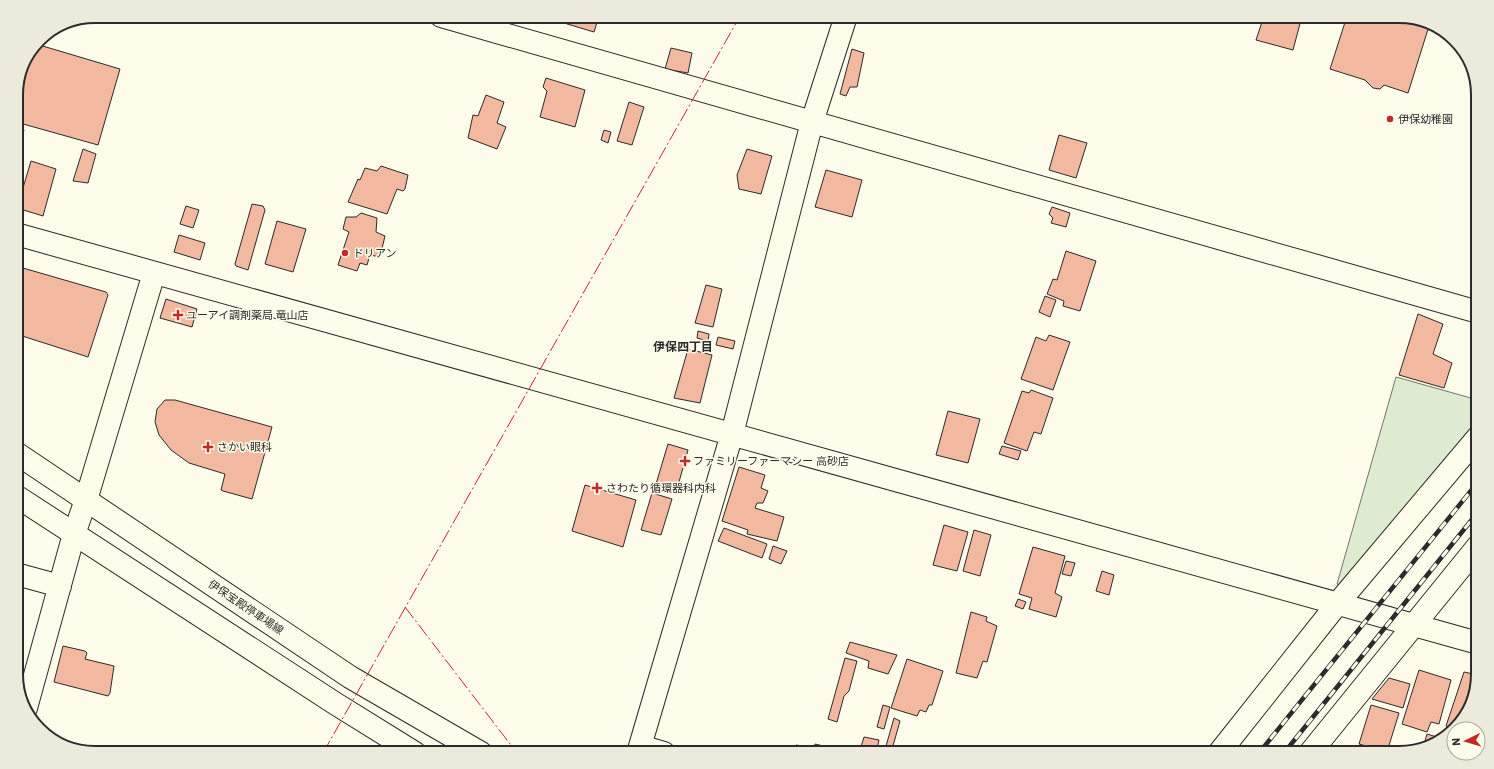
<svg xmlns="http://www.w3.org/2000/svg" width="1494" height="769" font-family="'IBM Plex Sans','Noto Sans JP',sans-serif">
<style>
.green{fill:#deebd1;stroke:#74746e}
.building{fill:#f2b8a0;stroke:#2b2b2b}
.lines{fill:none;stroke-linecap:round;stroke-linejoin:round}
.minor-casing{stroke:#2b2b2b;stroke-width:24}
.major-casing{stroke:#2b2b2b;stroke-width:24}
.minor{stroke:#fdfbea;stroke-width:22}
.major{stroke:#fdfbea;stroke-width:22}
.rail-casing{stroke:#2b2b2b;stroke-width:4.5}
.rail{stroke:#fdfbea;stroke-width:3;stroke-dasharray:9;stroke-linecap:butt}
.power{stroke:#c62828;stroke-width:1;stroke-dasharray:14 3 2 3;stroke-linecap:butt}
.poi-dot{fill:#c62828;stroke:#fdfbea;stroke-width:1.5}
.labels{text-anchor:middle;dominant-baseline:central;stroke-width:3;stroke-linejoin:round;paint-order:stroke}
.poi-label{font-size:11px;fill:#2b2b2b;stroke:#fdfbea;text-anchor:start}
.street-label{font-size:11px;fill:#2b2b2b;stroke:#fdfbea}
.neighbourhood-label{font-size:12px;font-weight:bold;fill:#2b2b2b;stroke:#fdfbea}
.rim{fill:none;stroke:#2b2b2b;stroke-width:2}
</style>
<rect width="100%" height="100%" fill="#fdfbea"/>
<path class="green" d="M1396,377l82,23v20l-132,169 -9,-5z"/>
<path class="building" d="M565,16h34l-5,16 -30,-9z
M1264,16h38l-9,34 -37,-10z
M1347,16h52l29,7 1,3 -21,67 -24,-8 -4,4 -7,-1 -8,-8 -35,-11z
M36,44l84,25 -22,76 -82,-23v-32l6,-25z
M671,48l21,5 -4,20 -23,-4z
M852,49l12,4 -7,34h-7l-4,9 -6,-2z
M546,78l39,12 -10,37 -35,-10 7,-26 -4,-4z
M486,95l18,7 -7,21 9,4 -9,22 -29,-11 5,-23 5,1z
M629,102l15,5 -12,38 -15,-4z
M16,127l8,3 -8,29z
M604,130l7,2 -3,11 -7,-3z
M1059,135l28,8 -11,35 -27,-8z
M83,149l13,5 -8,29 -15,-2z
M747,149l25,7 -11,38 -22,-5 -2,-14z
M31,161l25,8 -13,47 -26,-8z
M381,166l27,9 -3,14 -2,2 -6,-2 -10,25 -39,-12 10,-23 2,1 5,-12 12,3z
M826,170l36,10 -10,37 -37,-10z
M252,204l11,2 2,4 -17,60 -12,-4 -1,-2z
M186,206l13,4 -6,18 -13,-4z
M1052,207l18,6 -4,14 -15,-4 2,-5 -4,-4z
M361,213l16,5 -1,14 9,4 -5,21 -10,-2 -3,10 -7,-2 -3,8 -19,-6 11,-33 -6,-3 3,-12h10z
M277,221l29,8 -13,43 -28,-8z
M179,235l26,8 -5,17 -26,-8z
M1066,251l30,10 -16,50 -17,-5 1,-5 -17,-7 6,-15 4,1z
M16,266l90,26 2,3 -20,62 -72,-23z
M706,285l16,4 -9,38 -18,-4z
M1045,296l11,4 -6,17 -11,-5z
M166,299l31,10 -5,18 -32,-9z
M1418,314l25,10 -10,30 19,9 -8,25 -45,-13z
M698,331l11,3 -1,7 -11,-3z
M1049,335l21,7 -17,48 -32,-11 15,-42 10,4z
M718,337l17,4 -2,8 -17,-4z
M688,349l24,6 -12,48 -26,-5z
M1031,390l22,8 -12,36 -7,-2 -7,19 -23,-8 18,-52 7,2z
M165,400h10l97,27 -20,72 -29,-8 -2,-1 4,-16 -36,-11 -18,-13 -12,-15 -4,-13 2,-13z
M948,411l32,8 -12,44 -32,-8z
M668,444l20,6 -11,39 -21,-5z
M1002,446l19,5 -3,9 -19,-6z
M739,467l26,8 -4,13 7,3 -5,12h-6l-2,5 29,9 -7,24 -30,-7 1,-4 -26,-9z
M585,485l51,15 -13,47 -51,-16z
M652,493l20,6 -11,36 -20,-5z
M944,525l24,7 -11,39 -24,-6z
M724,528l43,16 -5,14 -44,-17z
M974,530l17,5 -11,41 -17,-5z
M773,546l14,5 -6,13 -12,-5z
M1033,547l32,9 -10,37 7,4 -6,20 -27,-8 3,-11 -13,-4z
M1066,561l9,2 -4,13 -9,-2z
M1102,571l12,4 -5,20 -13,-4z
M1018,599l8,3 -3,7 -8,-3z
M971,612l16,5 -1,4 11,5 -10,36 -4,-1 -6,17 -21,-5z
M850,642l47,13 -9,19 -20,-6 1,-7 -23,-8z
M63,646l22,5 2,2 -2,6 29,7 -4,27 -2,3 -54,-14z
M845,658l12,3 -8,30 -5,5 -7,26 -9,-3z
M907,659l36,12 -11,34h-3l-3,7 -6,-2 -3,6 -26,-8z
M1419,670l32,10 -12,44 -8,-2 -4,10 -25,-8z
M1464,672l14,3 -8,34 -19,20 -5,-3z
M1389,678l21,6 -7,24 -31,-9z
M883,705l7,2 -6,22 -7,-2z
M1371,705l28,8 -12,39 -28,-8z
M894,718l6,3 -9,32h-7z
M1427,734l13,4 -1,3 -12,4 -3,-1z
M864,737l15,3 -3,13h-17z
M815,744l17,4 -1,5h-19z
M796,745l13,2 -2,6h-13z
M1351,746l23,7h-25z"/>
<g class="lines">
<defs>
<path id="minor" d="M441,16l1037,296
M16,234l1462,409
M16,574l44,12
M26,708l48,-174 12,-34 68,-227
M640,746l24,7
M638,753l94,-319 80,-312 34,-106
M1219,753l119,-150 140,-166
M1310,753l168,-207"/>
<path id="major" d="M16,453l334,224 131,76
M16,496l320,208 79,49"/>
</defs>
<use href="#minor" class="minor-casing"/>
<use href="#major" class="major-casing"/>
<use href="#minor" class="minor"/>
<use href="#major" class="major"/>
<defs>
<path id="rail" d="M1259,753l219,-271
M1284,753l194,-241"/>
</defs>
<use href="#rail" class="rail-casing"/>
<use href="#rail" class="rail"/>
<path class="power" d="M405,607l112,146
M323,753l417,-737"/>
</g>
<g class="poi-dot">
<circle cx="1390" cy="119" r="4"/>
<circle cx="345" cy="253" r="4"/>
<path d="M176 309h4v4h4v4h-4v4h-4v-4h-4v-4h4z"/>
<path d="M206 441h4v4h4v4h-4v4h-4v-4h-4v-4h4z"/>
<path d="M683 455h4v4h4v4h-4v4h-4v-4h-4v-4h4z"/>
<path d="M595 482h4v4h4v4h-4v4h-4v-4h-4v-4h4z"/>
</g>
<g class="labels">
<g class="poi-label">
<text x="1398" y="119">伊保幼稚園</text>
<text x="353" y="253">ドリアン</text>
<text x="186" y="315">ユーアイ調剤薬局 竜山店</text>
<text x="217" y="447">さかい眼科</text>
<text x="693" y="461">ファミリーファーマシー 高砂店</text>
<text x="606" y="488">さわたり循環器科内科</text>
</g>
<g class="street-label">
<text transform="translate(246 607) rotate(34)">伊保宝殿停車場線</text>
</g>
<g class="neighbourhood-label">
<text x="683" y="346">伊保四丁目</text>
</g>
</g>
<path d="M0 0H1494V769H0ZM95 23H1399A72 72 0 0 1 1471 95V674A72 72 0 0 1 1399 746H95A72 72 0 0 1 23 674V95A72 72 0 0 1 95 23Z" fill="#eceadb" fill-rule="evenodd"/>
<path class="rim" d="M95 23H1399A72 72 0 0 1 1471 95V674A72 72 0 0 1 1399 746H95A72 72 0 0 1 23 674V95A72 72 0 0 1 95 23Z"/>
<g transform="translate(1466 741) rotate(265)"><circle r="19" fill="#fdfbea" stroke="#a9a89e"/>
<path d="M0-3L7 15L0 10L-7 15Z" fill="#c62828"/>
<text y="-6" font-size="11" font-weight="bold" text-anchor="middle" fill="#2b2b2b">N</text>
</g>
</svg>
